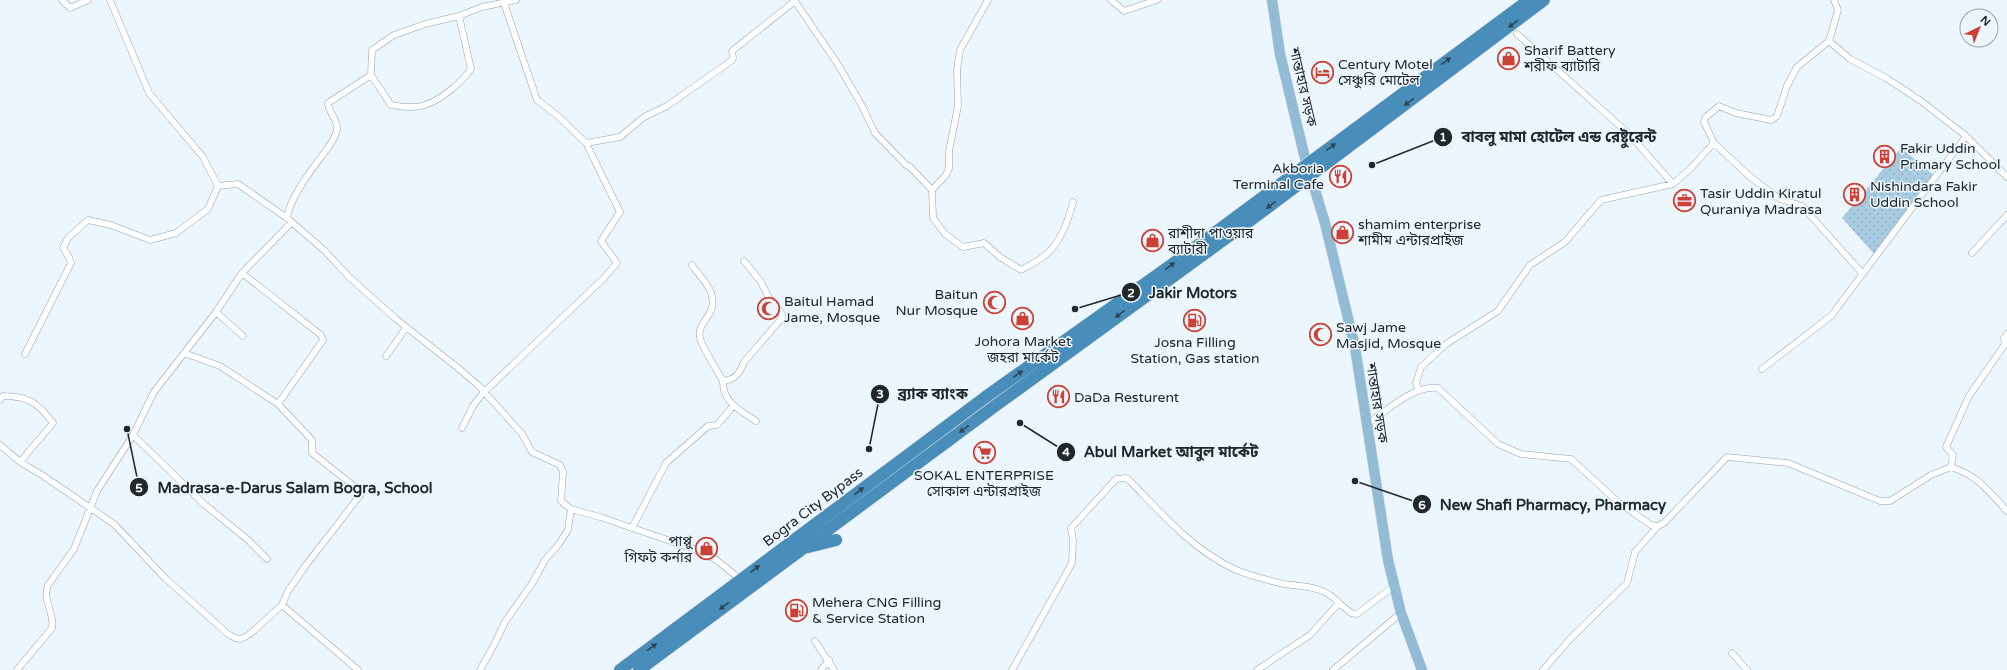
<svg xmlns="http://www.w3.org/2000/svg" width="2007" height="670" font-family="'Varela Round','Noto Sans Bengali',sans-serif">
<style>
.park{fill:url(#park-dots)}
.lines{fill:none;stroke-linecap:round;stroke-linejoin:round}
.street-casing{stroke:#92a3af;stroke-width:7}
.primary-casing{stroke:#d3d4d5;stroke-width:11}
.highway-casing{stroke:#d3d4d5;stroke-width:13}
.street{stroke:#fff;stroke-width:6}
.primary{stroke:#92bbd6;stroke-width:10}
.highway{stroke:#498eba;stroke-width:12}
.highway-bridge-casing{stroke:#d3d4d5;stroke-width:13;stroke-linecap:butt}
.highway-bridge{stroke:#498eba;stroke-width:12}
.oneway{fill:#2d4757}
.labels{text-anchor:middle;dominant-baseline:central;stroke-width:3;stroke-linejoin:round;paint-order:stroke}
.poi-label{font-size:14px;fill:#21282c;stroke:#ebf6fe;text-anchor:start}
.street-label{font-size:14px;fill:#21282c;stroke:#ebf6fe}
.leader{fill:none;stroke:#21282c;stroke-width:1.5}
.callout-dot{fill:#21282c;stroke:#ebf6fe;stroke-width:1.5}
.mark-label{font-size:12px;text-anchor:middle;font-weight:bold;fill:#fff}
.callout-label{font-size:15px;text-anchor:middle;font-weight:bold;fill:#21282c;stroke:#ebf6fe;stroke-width:3;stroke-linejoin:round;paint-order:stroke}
</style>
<defs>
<pattern id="park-dots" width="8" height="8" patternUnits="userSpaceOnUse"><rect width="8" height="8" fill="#aacce3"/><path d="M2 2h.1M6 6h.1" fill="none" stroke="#92afc3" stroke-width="1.8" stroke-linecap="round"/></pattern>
</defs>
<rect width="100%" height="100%" fill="#ebf6fe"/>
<path class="park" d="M1901,148l34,28 -60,79 -33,-37z"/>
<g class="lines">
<defs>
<path id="street" d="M62,0l8,8 18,-8
M110,0l39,93 54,64 15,29 20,-2 49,34 38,33 24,26 47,42 62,49 21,18 43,48 10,18 28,13 3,7 -2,29 10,8 29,8 94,32 21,10 20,16
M794,0l43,63 24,41 14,29 31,32 4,2 22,23 1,28 12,16 18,13 21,-4 16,14 21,13c7,-4 15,-8 22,-13 17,-12 25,-35 30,-55
M1111,0l13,11 33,-11
M459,16l12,53c-9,13 -30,31 -46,36 -10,3 -24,2 -34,0l-20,-30 1,-25 22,-15 31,-11 34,-8 23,-9 34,-7
M1517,34l112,100 44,50
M1829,41l21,18 36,19 35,23 45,35 41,41
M586,143l34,-6 24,-20 23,-11 64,-45 2,-3 -1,-7 63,-50
M1714,143l34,32 30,23 24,8 60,67
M932,190l14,-15 3,-7v-17l9,-45 -1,-36 3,-20 28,-50
M287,218c2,-19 25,-49 37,-65 5,-7 12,-15 13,-24 1,-10 -9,-17 -9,-26l43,-28
M1972,253l35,-38
M692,265c6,9 16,18 19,28 8,22 -15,28 -11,45 2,9 18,34 23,43 -1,21 18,30 33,40
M242,273l79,62 2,5 -45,64
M216,312l27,24
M25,354l46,-91 -2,-6 -6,-9 5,-10 20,-18 23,5 39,15 26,-7 32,-24 10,-23
M386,356l20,-28
M1762,369l69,-53 135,-180
M723,381c12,-1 17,-8 21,-19l38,-44v-4l-12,-14 -9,-18 -17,-21
M1418,389l-2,-6 5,-16 25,-23 52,-33 32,-46 35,-23 36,-42 72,-16 17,-15 24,-26 -10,-21 1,-4 14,-12 17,7 35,7 6,-4 10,-30 10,-19 32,-26 9,-31 -4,-10
M0,400l3,-4c26,0 35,7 50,27l-33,39
M1366,425c20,-14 47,-40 72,-37l60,56 23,10 50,5 47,43 33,23 7,1 6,-3 63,-66 61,6 92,38h10l41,-26 20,-8c29,10 36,23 56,44
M462,428l11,-22 10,-13 120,-114 14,-16 -16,-22 19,-29 -34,-69 -28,-27 -21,-16 -33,-97
M133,435l72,70 42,34 20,20
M0,445l20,17 22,13 72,49 51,54 63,56 7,4 6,1 9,-5 32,-29 6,-14 18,-26 55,-71 -2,-4 -47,-37v-13l-34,-36 -58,-38 -36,-13
M1951,467l2,-12 -7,-8 23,-51 36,-52 -1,-6 3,-4
M632,528l34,-65 42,-37 9,-1 16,-19
M282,605l76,65
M815,641l19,29
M1732,653l15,17
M17,670l35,-42c3,-15 -10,-27 -4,-43l26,-36 23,-58 36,-56 21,-43 62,-80 26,-39 49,-50
M480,670l14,-25 11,-23 28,-40 12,-22 14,-16 9,-14 3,-21
M821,670l8,-10
M1012,670l60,-107 1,-23 -2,-12 45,-49 10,-1 4,3c32,33 62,68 104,88 16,7 33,11 50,15 21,3 41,2 56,20
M1257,670l53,-35 27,-30 3,-1 11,9 6,1 37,-28
M1333,670l68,-57
M1543,670l28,-32 56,-55 8,-31 23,-26"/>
<path id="primary" d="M1272,0l8,54 24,100 21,69 30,124 33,213 13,53 21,57"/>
<path id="highway" d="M808,547l28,-7
M620,670l367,-274
M639,670l356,-264"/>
</defs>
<use href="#street" class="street-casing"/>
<use href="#primary" class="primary-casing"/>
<use href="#highway" class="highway-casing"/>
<use href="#street" class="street"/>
<use href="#primary" class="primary"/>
<use href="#highway" class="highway"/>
<defs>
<path id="highway-bridge" d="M987,396l183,-130 359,-266
M995,406l260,-189 289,-217"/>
</defs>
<use href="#highway-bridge" class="highway-bridge-casing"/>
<use href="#highway-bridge" class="highway-bridge"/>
</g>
<defs><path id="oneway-solid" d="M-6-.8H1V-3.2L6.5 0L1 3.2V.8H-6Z"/></defs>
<g class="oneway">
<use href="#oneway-solid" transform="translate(1513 24) rotate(143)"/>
<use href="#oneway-solid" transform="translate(1446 61) rotate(-36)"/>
<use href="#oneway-solid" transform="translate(1409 102) rotate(143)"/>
<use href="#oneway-solid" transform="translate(1331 147) rotate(-37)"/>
<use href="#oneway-solid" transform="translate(1271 205) rotate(143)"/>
<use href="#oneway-solid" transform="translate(1170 266) rotate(-36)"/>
<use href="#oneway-solid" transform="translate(1120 314) rotate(144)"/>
<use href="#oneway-solid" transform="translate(1018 374) rotate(-35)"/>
<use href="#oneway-solid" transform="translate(964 429) rotate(143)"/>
<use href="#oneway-solid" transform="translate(859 491) rotate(-37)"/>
<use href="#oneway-solid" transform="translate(755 569) rotate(-37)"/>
<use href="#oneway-solid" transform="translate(724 606) rotate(143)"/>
<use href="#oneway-solid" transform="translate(652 647) rotate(-36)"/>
</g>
<defs>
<symbol id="shop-ring" viewBox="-11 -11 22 22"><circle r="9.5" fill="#ebf6fe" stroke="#cd4034" stroke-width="1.5"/><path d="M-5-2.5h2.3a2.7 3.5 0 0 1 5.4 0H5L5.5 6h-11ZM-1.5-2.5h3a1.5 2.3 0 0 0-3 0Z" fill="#cd4034"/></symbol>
<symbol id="hotel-ring" viewBox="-11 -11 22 22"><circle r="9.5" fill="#ebf6fe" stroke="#cd4034" stroke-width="1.5"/><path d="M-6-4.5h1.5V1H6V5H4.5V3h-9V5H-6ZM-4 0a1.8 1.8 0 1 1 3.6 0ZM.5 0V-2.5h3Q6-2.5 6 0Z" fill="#cd4034"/></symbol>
<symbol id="building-ring" viewBox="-11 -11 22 22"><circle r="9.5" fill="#ebf6fe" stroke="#cd4034" stroke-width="1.5"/><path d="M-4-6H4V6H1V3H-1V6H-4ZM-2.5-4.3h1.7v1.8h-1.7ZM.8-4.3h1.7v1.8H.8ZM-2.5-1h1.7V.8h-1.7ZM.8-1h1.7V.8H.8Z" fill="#cd4034"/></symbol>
<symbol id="restaurant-ring" viewBox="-11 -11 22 22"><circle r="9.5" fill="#ebf6fe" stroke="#cd4034" stroke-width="1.5"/><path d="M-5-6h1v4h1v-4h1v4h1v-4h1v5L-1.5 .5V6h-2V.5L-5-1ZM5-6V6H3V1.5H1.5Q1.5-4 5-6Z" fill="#cd4034"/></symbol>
<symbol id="office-ring" viewBox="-11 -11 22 22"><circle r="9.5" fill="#ebf6fe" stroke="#cd4034" stroke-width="1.5"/><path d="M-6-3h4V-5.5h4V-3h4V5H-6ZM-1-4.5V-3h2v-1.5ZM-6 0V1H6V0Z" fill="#cd4034"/></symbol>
<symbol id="mosque-ring" viewBox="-11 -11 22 22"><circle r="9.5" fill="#ebf6fe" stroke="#cd4034" stroke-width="1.5"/><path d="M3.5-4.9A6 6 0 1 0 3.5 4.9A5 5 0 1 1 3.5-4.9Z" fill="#cd4034"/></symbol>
<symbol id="fuel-ring" viewBox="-11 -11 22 22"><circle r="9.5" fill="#ebf6fe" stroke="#cd4034" stroke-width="1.5"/><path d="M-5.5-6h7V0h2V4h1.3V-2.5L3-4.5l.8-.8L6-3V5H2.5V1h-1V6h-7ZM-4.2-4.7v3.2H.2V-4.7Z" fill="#cd4034"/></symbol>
<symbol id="supermarket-ring" viewBox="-11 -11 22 22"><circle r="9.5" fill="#ebf6fe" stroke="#cd4034" stroke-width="1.5"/><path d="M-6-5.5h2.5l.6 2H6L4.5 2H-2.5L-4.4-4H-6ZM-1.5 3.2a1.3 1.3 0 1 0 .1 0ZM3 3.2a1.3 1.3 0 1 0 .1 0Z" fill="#cd4034"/></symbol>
</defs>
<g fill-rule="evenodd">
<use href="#shop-ring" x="1496" y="46" width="25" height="25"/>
<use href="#hotel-ring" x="1310" y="60" width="25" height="25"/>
<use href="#building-ring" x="1872" y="144" width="25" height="25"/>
<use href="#restaurant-ring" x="1328" y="164" width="25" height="25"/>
<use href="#building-ring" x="1842" y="182" width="25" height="25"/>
<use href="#office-ring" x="1672" y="188" width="25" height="25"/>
<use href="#shop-ring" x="1330" y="220" width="25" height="25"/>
<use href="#shop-ring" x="1140" y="228" width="25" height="25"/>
<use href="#mosque-ring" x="982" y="290" width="25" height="25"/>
<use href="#mosque-ring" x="756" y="296" width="25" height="25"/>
<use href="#shop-ring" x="1010" y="306" width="25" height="25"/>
<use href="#fuel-ring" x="1182" y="308" width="25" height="25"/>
<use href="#mosque-ring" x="1308" y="322" width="25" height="25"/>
<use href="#restaurant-ring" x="1046" y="384" width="25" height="25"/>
<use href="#supermarket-ring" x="972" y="440" width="25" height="25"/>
<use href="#shop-ring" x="694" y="536" width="25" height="25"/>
<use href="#fuel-ring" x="784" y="598" width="25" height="25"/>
</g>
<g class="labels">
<g class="poi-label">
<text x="1524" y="50">Sharif Battery<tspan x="1524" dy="16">শরীফ ব্যাটারি</tspan></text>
<text x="1338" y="64">Century Motel<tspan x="1338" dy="16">সেঞ্চুরি মোটেল</tspan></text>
<text x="1900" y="148">Fakir Uddin<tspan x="1900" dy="16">Primary School</tspan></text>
<text x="1324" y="168" text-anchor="end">Akboria<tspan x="1324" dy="16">Terminal Cafe</tspan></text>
<text x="1870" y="186">Nishindara Fakir<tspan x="1870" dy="16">Uddin School</tspan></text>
<text x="1700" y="193">Tasir Uddin Kiratul<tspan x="1700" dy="16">Quraniya Madrasa</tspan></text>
<text x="1358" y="224">shamim enterprise<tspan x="1358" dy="16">শামীম এন্টারপ্রাইজ</tspan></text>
<text x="1168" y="233">রাশীদা পাওয়ার<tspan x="1168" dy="16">ব্যাটারী</tspan></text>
<text x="978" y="294" text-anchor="end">Baitun<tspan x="978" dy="16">Nur Mosque</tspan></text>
<text x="784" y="301">Baitul Hamad<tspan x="784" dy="16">Jame, Mosque</tspan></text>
<text x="1336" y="327">Sawj Jame<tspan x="1336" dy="16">Masjid, Mosque</tspan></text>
<text x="1023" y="341" text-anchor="middle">Johora Market<tspan x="1023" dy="16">জহরা মার্কেট</tspan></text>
<text x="1195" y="342" text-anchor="middle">Josna Filling<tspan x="1195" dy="16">Station, Gas station</tspan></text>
<text x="1074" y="397">DaDa Resturent</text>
<text x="984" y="475" text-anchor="middle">SOKAL ENTERPRISE<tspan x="984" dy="16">সোকাল এন্টারপ্রাইজ</tspan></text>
<text x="692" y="541" text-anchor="end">পাপ্পু<tspan x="692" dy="16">গিফট কর্নার</tspan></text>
<text x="812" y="602">Mehera CNG Filling<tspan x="812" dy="16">&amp; Service Station</tspan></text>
</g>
<g class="street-label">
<text transform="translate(1303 87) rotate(77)">শান্তাহার সড়ক</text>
<text transform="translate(1377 403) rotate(81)">শান্তাহার সড়ক</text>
<text transform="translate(813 507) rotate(-37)">Bogra City Bypass</text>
</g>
</g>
<path class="leader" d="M1372 165L1443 137M1075 309L1131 292M869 449L880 394M1020 423L1066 452M127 429L139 487M1355 481L1422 504"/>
<g class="callout-dot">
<circle cx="1372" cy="165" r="4"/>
<circle cx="1075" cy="309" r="4"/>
<circle cx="869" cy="449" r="4"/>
<circle cx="1020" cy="423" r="4"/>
<circle cx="127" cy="429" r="4"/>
<circle cx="1355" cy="481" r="4"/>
<circle cx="1443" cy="137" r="10"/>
<circle cx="1131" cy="292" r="10"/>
<circle cx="880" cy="394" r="10"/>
<circle cx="1066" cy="452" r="10"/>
<circle cx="139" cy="487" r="10"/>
<circle cx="1422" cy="504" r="10"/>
</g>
<g class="mark-label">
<text x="1443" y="141">1</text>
<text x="1131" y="297">2</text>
<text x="880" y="398">3</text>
<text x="1066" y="456">4</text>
<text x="139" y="492">5</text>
<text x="1422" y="509">6</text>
</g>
<g class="callout-label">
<text x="1559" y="142">বাবলু মামা হোটেল এন্ড রেষ্টুরেন্ট</text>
<text x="1193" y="298">Jakir Motors</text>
<text x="933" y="399">ব্র্যাক ব্যাংক</text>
<text x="1171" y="457">Abul Market আবুল মার্কেট</text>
<text x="295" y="493">Madrasa-e-Darus Salam Bogra, School</text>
<text x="1553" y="510">New Shafi Pharmacy, Pharmacy</text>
</g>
<g transform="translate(1979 28) rotate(43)"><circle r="19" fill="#ebf6fe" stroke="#9aa4aa"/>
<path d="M0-3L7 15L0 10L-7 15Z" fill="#cd4034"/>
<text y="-6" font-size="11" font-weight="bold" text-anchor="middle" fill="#21282c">N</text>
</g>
</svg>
